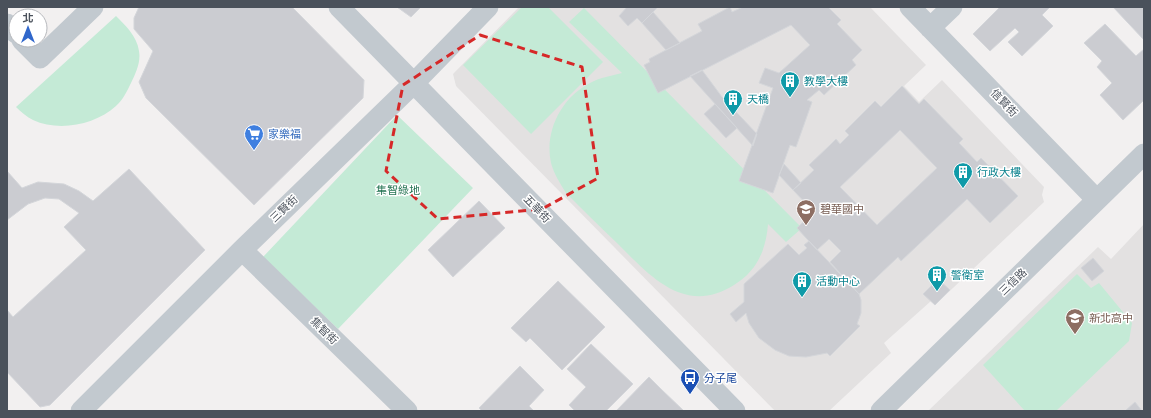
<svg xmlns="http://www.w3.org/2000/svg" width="1151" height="418" font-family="'Roboto Condensed','Noto Sans TC',sans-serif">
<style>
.education{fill:#e3e1e1}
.green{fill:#c4ead6}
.building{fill:#cbccd1;stroke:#d4d6da;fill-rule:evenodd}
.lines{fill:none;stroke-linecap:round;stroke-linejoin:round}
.minor{stroke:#c2c9cf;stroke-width:21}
.marked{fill:none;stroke:#d62828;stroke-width:3;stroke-dasharray:8 5;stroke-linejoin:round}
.labels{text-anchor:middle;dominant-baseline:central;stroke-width:3;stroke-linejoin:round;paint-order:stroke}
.culture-label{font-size:11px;fill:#0d838f;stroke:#fff;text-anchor:start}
.street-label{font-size:11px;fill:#4a515b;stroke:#fff}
.shop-label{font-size:11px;fill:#366cbe;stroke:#fff;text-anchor:start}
.park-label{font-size:11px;fill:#237352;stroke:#fff}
.education-label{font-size:11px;fill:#785e54;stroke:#fff;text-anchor:start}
.transit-label{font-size:11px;fill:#164399;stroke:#fff;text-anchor:start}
</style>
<rect width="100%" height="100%" fill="#f2f0f0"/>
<path class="education" d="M519,7h351l56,58 -22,21 15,16 23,-22 102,107 -2,8 2,7 -109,103 -4,-4 -47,42 7,10 -62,58h-54l-319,-325 -3,-12z
M1144,224v187h-216l170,-164 13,12z"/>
<path class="green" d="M522,7h26l55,55 -72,72 -68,-69z
M584,8l218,220 -16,14 -18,-18c-2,26 -11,47 -34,61 -49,31 -84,-9 -116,-41 -18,-17 -35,-34 -52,-51 -6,-10 -12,-19 -15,-30 -7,-32 11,-66 39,-80 11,-6 21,-7 32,-10l-53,-51z
M116,16c9,9 21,20 23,35 2,11 -3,22 -8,32 -4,8 -8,17 -15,23 -21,19 -57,26 -83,14 -6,-3 -12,-8 -17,-13z
M397,115l76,73 -135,141 -75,-72z
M1077,274l14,14 8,-5 33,40 -3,18 -73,70h-31l-42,-46z"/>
<path class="building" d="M139,7h153l72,73 -1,18 -109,107 -108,-107 -7,-16 14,-31 -19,-22v-11z
M397,7h24l-10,10z
M627,7h31l-16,16 -5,-5 -9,8 -9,-10z
M730,7l2,5 11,-5h85l13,13 -4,4 25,26 -10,10 4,5 -32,30 -5,-5 -12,10 5,2 -16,45 -6,-2 -17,48 -34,-12 34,-93 -14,-5 6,-15 14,5 31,-28 -19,-20 -133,68 -14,-28 6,-3 -1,-3 53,-28 -4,-7z
M1000,7h47l2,1 -7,7 11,11 -31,30 -14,-14 11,-10 -4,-4 -25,23 -17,-17z
M1113,7h31v33z
M653,12l27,31 -14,7 -24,-27z
M1105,24l31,32 8,-7v51l-21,20 -23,-25 12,-12 -15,-16 5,-6 -18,-18z
M702,70l20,27 35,37 -4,12 -63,-70z
M902,86l17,18 5,-5 39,40 -4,4 18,19 4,-4 37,38 -28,27 -23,-24 -66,62 -3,-4 -39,37 -29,-32 11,-11 -12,-12 -12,11 -20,-22 17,-16 -21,-22 21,-20 -5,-5 20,-19 7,-7 4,5 9,-9 -4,-4 30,-30 6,6zM900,130l37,38 -60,57 -37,-38z
M715,104l22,24 -11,10 -22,-24z
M784,164l17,19 -8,7 -14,-15z
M129,169l76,81 -155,155 -10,2 -33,-35v-62l6,7 73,-67 -22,-23 15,-14 -20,-14 -14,-1 -17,6 -21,16v-49l15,17 16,-6 26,2 15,7 14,10z
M479,201l26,27 -52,49 -25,-27z
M809,241l50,53 2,6v13l-4,11 3,2 -30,30 -3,-3 -21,4 -17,-1 -14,-6 -16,-12 -10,-15 -3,-10 -10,9 -6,-8 14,-12v-18l44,-40 11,11 8,-7 -3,-3z
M1093,258l11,13 -12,10 -11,-13z
M938,279l12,11 -15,15 -12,-11z
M558,281l47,46 -43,43 -32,-32 -4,4 -15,-14z
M591,344l42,40 -27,27h-31l-6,-6 17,-18 -19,-18z
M520,366l24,24 -15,16 5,5h-52l-3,-3z
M649,377l12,12 23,22h-68z
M1135,402l7,9h-17z"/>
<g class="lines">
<path class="minor" d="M339,7l396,404
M910,7l187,193
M7,24l9,9
M930,28l22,-21
M22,40l18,18 53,-51
M242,250l165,161
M81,411l161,-161 172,-167 74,-76
M881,411l263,-257"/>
</g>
<path class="marked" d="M480,35l102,32 16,111 -56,31 -104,10 -52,-48 17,-86z"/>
<defs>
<symbol id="building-pin" viewBox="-11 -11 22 30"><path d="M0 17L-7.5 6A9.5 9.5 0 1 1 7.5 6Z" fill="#0f9aa8" stroke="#fff"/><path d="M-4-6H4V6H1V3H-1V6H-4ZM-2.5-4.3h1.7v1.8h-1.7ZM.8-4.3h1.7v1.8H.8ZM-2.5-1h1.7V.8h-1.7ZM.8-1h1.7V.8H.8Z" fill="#fff"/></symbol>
<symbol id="supermarket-pin" viewBox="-11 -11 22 30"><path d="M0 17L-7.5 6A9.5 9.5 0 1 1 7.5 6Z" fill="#3f7fe0" stroke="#fff"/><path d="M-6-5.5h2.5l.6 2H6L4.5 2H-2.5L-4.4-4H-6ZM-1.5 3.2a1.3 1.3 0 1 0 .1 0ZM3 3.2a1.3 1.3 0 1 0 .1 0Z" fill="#fff"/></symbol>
<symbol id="school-pin" viewBox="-11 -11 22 30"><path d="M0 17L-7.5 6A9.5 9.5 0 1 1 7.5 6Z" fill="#8d6e63" stroke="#fff"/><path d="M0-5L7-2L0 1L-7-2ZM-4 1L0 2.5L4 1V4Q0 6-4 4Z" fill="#fff"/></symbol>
<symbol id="bus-pin" viewBox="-11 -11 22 30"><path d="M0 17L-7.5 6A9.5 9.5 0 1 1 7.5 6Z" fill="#1a4fb4" stroke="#fff"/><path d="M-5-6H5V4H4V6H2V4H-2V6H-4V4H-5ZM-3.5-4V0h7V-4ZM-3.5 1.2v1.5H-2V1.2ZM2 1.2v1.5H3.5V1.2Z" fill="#fff"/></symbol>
</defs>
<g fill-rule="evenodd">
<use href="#building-pin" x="779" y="70" width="22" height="30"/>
<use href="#building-pin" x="722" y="88" width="22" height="30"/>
<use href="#supermarket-pin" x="243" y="123" width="22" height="30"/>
<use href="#building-pin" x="952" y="161" width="22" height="30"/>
<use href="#school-pin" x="795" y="198" width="22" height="30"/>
<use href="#building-pin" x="926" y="264" width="22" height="30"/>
<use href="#building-pin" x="791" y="270" width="22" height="30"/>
<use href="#school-pin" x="1064" y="307" width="22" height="30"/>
<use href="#bus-pin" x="679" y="367" width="22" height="30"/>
</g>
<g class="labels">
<g class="culture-label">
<text x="804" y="81">教學大樓</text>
<text x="747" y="99">天橋</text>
<text x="977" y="172">行政大樓</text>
<text x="951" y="275">警衛室</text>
<text x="816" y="281">活動中心</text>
</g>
<g class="street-label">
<text transform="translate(1004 103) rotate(46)">信賢街</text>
<text transform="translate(284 209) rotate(-44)">三賢街</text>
<text transform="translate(537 209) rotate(46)">五華街</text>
<text transform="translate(1013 282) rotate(-44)">三信路</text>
<text transform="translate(324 331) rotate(44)">集智街</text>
</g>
<g class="shop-label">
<text x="268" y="134">家樂福</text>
</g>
<g class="park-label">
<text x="398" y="190">集智綠地</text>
</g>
<g class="education-label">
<text x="820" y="209">碧華國中</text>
<text x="1089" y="318">新北高中</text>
</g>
<g class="transit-label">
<text x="704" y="378">分子尾</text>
</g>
</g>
<rect width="1151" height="418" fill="none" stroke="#4a515b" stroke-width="16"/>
<g transform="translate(28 28)"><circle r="19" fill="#ffffff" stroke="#b7b9bd"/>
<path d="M0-3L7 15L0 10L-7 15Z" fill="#3067cb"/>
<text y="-6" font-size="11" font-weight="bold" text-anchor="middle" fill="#4a515b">北</text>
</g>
</svg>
